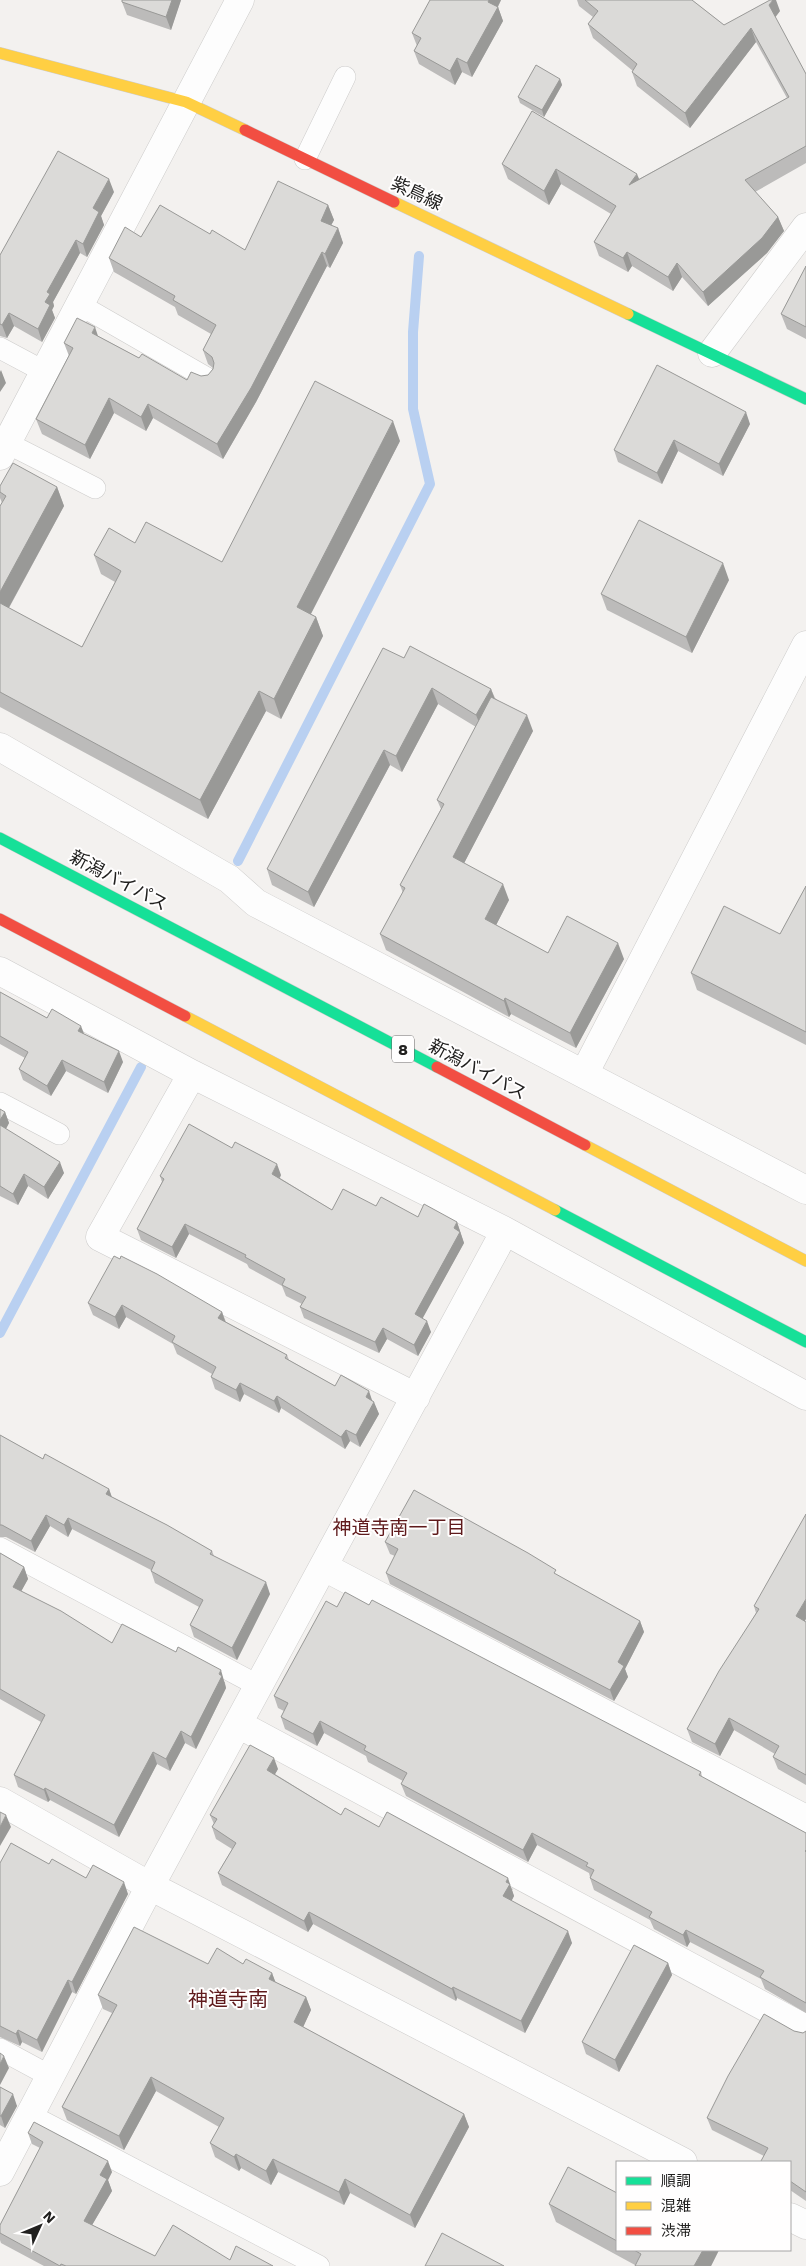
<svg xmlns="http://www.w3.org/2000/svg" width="806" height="2266" font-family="'Work Sans','Noto Sans JP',sans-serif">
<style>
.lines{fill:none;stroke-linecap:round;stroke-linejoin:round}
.stream{stroke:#b9d0f1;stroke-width:10}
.lane-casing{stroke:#cdcccb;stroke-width:22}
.street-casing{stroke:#cdcccb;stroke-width:29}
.fast-casing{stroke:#cdcccb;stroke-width:12}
.slow-casing{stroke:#cdcccb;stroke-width:12}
.jam-casing{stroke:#cdcccb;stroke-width:12}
.lane{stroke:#fdfdfd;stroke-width:21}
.street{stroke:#fdfdfd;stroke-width:28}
.fast{stroke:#16e098;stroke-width:11}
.slow{stroke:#ffcf43;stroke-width:11}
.jam{stroke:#f24e42;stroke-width:11}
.wall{fill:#bcbbba}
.shaded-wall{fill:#999997}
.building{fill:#dbdad8;stroke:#999997}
.labels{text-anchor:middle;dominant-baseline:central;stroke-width:4;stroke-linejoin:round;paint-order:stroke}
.shield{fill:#fffefe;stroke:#646362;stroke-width:1}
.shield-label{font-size:16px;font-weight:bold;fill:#21201f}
.street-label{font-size:18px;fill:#21201f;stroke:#fffefe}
.neighbourhood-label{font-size:19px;fill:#5f1a1c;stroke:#fffefe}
.quarter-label{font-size:20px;fill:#5f1a1c;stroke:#fffefe}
</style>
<rect width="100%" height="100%" fill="#f3f1ef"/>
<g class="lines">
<path class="stream" d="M238,861l192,-377 -17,-75v-77l6,-76
M0,1333l141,-266"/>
<defs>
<path id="lane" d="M305,159l40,-82
M80,305l127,73
M0,348l45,24
M7,443l88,45
M0,1103l59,31
M0,1548l259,138
M0,2049l50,27
M30,2115l289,151"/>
<path id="street" d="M712,353l94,-126
M0,456l240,-456
M0,747l229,132 27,24 550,287
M0,971l192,103 313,157 301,165
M192,1074l-92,163 316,160
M584,1074l222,-429
M324,1567l482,252
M238,1724l568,305
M0,1801l150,85 533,276
M0,2172l150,-286 355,-655
M790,2217l16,8"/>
<path id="fast" d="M628,314l178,85
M0,838l437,229
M555,1210l251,132"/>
<path id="slow" d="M0,53l186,49 59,28
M394,202l234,112
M185,1016l370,194
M585,1145l221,116"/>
<path id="jam" d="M245,130l149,72
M0,919l185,97
M437,1067l148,78"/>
</defs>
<use href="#lane" class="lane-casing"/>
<use href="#street" class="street-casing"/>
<use href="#fast" class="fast-casing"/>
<use href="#slow" class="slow-casing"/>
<use href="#jam" class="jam-casing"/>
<use href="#lane" class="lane"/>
<use href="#street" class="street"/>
<use href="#fast" class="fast"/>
<use href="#slow" class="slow"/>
<use href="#jam" class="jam"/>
</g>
<path class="wall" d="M122,0h59l-10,30 -44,-15 -5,-13z
M501,0l-3,7 5,14 -31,56 -10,-5 -7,13 -36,-21 -5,-13 3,-5 -5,-13z
M577,0h115l32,25 56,-14 -5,6 31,57v89l-51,29 23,25 6,14 -17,22 -59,53 -26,-29 -9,14 -41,-25 -4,6 -29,-16 -5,-14 17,-28 -50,-30 -12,21 -41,-26 -6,-15 30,-53 107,68 148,-81 -31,-56 -66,86 -53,-42 -5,-14 1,-1 -40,-33 -5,-14 5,-7 -14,-11z
M560,79l2,6 -18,32 -24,-14 -2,-6z
M114,192l-13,24 3,9 -17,32 -7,-4 -27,49 1,4 -2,4 3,8 -13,24 -28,-16 -7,12 -7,-2v-81z
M328,205l6,15 -3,5 7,3 5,15 -13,25 -3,-2 -71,136 -33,57 -70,-41 -7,13 -32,-18 -24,46 -48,-25 -6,-15 33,-63 -5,-13 34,-7 41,22 48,22 21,-5 5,-6v-1l-5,-4 -5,-14 8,-16 -33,-19 -3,-8 -61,-35 -5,-14 32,-21 69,-3 35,16z
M806,266v73l-19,-10 -6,-15z
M750,424l-27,52 -45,-25 -16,33 -44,-22 -4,-12z
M400,441l-89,173 5,3 7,19 -42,83 -15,-8 -58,108 -208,-112v-201l2,-3 -2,-5v-12l57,1 7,19 -55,102 73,39 33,-65 -14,-8 -7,-19 41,-12 87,19z
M729,580l-37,73 -85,-43 -6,-16z
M404,658l87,31 4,9 38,33 -69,132 45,37 -13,25 52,28 76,6 -48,89 -65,-34 -2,3 -123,-67 -6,-16 23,-41 -3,-8 41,-76 -4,-9 39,-73 -38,-23 -36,68 -12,-7 -76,142 -42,-22 -5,-16z
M806,886v159l-109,-55 -6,-17 89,-39z
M0,992l47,26 37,16 39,28 -15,31 -42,-22 -15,25 -28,-16 -4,-11 6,-11 -25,-14z
M0,1109l5,3 4,11 -3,6 58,44 -16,26 -20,-13 -10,19 -18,-9z
M281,1175l-1,3 52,32 44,-4 42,11 39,5 7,21 -42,75 9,14 -13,24 -31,-17 -8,14 -75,-35 -4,-11 2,-3 -16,-8 -4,-10 -33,-18 -2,-4 -58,-30 -13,24 -35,-18 -4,-11 25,-47 -2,-6z
M88,1303l134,9 4,10 61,33 2,5 46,26 38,15 6,13 -19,33 -10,-6 -5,8 -64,-41 -2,5 -35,-19 -4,8 -25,-13 -4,-12 1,-3 -35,-20 -4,-10 -47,-27 -7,12 -26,-14z
M0,1435l43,24 66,30 3,8 100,54 2,5 56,38 -33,66 -43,-23 -4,-12 9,-18 -44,-24 -4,-12v-1l-79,-41 -4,8 -18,-11 -15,26 -29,-15h-6z
M385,1542l173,34 82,45 4,11 -19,37 3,8 -14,24 -224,-117 -4,-11 9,-17 -5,-2z
M0,1553l24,14 4,12 -7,12 91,52 113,39v1l1,5 -30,61 -11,-6 -15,28 -13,-7 -38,73 -69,-37 -2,2 -30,-15 -4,-12 27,-53 -41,-23z
M754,1606l52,16v163l-28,-16 -5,-12 2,-3 -41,-24 -14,26 -28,-14 -5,-13 69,-116z
M337,1607l364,165 1,5 104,56v180l-41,-24 -4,-10 -71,-37 -3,5 -33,-18 -4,-9 -56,-30 -4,-12v-1l-1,-4 -52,-28 -9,17 -122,-66 -5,-12 2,-3 -35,-19 -2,-6 -42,-23 -7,13 -32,-17 -4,-12 3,-6 -6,-3 -4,-12z
M278,1769l-3,5 66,41 38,12 134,62 -1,1 2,6 -3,5 61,42 -47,90 -68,-35 -1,3 -143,-77 -5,8 -86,-47 -4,-12 14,-24 -16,-10 -4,-12 2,-3 -4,-9z
M0,1863l49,1 79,30 -52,100 -4,-2 -30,60 -20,-10 -2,4 -20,-9z
M668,1963l4,12 -53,97 -33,-18 -4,-12z
M208,1964h35l29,9 3,9 31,15 5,13 -8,17 161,87 5,13 -54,101 -65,-35 -6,12 -66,-33 -7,13 -30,-17 -2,3 -24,-14 -5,-14 9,-16 -63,-36 -32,59 -57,-30 -5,-13 50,-94 -9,-4 -5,-14z
M794,2031l9,2 3,-2v170l-16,-11v-28h-29v-1l3,-5 -52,-26 -5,-12z
M0,2087l17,19 -12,22 -5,-3z
M28,2133l84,39 -4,8 4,11 -20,34 63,31 75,4 43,6h-229l-43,-23 -1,-3v-15l40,-77 -8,-4z
M617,2193v57h102l-8,16h-76v-1l-79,-43 -7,-18z"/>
<path class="shaded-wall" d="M172,0h9l-10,30 -5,-13z
M489,0h12l-8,16 -5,-14z
M773,0h3l4,11 -6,8 -5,-14z
M498,7l5,14 -31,56 -5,-14z
M751,28l5,14 -66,86 -5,-15z
M457,58l5,14 -7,13 -5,-14z
M560,79l2,6 -18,32 -2,-7z
M556,169l5,15 -12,21 -5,-14z
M637,174l6,14 -14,-3z
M109,179l5,13 -13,24 3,9 -17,32 -4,-13 10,-36z
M328,205l6,15 -8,15 -5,-14z
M778,217l6,14 -17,22 -59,53 -5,-14z
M338,228l5,15 -13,25 -5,-14z
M76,240l4,13 -27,49 1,4 -2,4 3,8 -13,24 -4,-13 7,-27 2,-10z
M322,252l5,14 -71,136 -33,57 -6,-15z
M627,252l5,14 -4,6 -5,-14z
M677,263l5,14 -9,14 -5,-14z
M9,313l5,13 -7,12 -5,-13z
M95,327l5,15 -8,-9z
M1,370l5,13 -6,9v-20z
M109,398l5,15 -24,46 -5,-14z
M148,404l5,14 -7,13 -5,-14z
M746,412l4,12 -27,52 -4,-12z
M393,421l7,20 -96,186 -7,-20z
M674,440l4,11 -16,33 -5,-11z
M57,487l7,19 -62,114 -2,-7v-21z
M723,563l6,17 -37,73 -6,-16z
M316,617l7,19 -42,83 -7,-20z
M432,688l6,16 -36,68 -6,-16z
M491,689l6,16 -15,25 -6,-15z
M259,691l7,20 -58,108 -8,-19z
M527,715l6,16 -74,142 -6,-16z
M384,750l6,15 -76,142 -6,-15z
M503,884l6,16 -18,35 -6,-16z
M618,943l6,16 -48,89 -6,-15z
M505,998l6,16 -2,3 -5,-16z
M81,1026l4,10 -7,-5z
M119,1051l4,11 -15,31 -4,-11z
M62,1060l4,11 -15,25 -4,-10z
M5,1112l4,11 -7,13 -2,-6v-10z
M60,1162l4,11 -16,26 -4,-12z
M277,1164l4,11 -5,9 -4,-10z
M24,1174l4,12 -10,19 -5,-11z
M457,1222l7,21 -45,82 -4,-11z
M185,1224l4,10 -13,24 -4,-11z
M122,1305l4,12 -7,12 -4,-12z
M222,1312l4,12 -8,-6z
M427,1321l4,11 -13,24 -4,-11z
M383,1328l4,11 -8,14 -4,-11z
M240,1383l4,11 -4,8 -4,-12z
M369,1391l4,12 -7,-6z
M277,1396l4,12 -2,5 -5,-12z
M374,1402l5,12 -19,33 -4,-12z
M346,1430l4,11 -5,8 -4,-12z
M109,1489l4,12 -7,-7z
M46,1515l4,11 -15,26 -4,-11z
M68,1518l4,11 -4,8 -4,-12z
M24,1567l4,12 -11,20 -4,-12z
M266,1582l4,12 -33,66 -5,-12z
M806,1599v20l-5,10 -5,-13z
M640,1621l4,11 -19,37 3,8 -14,24 -4,-11 8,-28z
M221,1670l5,18 -30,61 -5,-12z
M729,1718l5,12 -14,26 -5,-12z
M320,1721l4,12 -7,13 -4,-12z
M181,1731l4,12 -15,28 -4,-12z
M153,1752l4,12 -38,73 -5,-12z
M274,1758l4,11 -7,12 -4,-11z
M45,1788l5,12 -2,2 -4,-12z
M6,1815l5,12 -11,19v-19z
M532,1833l5,12 -9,17 -5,-12z
M508,1878l6,18 -6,12 -5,-12 3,-14z
M124,1882l4,12 -52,100 -4,-12z
M309,1912l4,12 -5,8 -4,-11z
M686,1930l4,12 -3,5 -4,-12z
M568,1931l4,12 -47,90 -4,-12z
M668,1963l4,12 -53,97 -4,-12z
M272,1973l5,13 -8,-7z
M68,1980l4,12 -30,60 -5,-12z
M453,1987l4,11 -1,3 -4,-12z
M306,1997l5,13 -12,26 -5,-14z
M18,2030l4,12 -2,4 -4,-12z
M4,2056l5,12 -9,17v-21z
M151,2077l5,14 -32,59 -5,-14z
M13,2094l4,12 -12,22 -4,-12z
M464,2114l5,13 -54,101 -5,-13z
M236,2154l5,14 -2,3 -5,-14z
M273,2159l5,13 -7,13 -5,-14z
M108,2161l4,11 -4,8 4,11 -24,41 -4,-11 16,-46z
M345,2179l5,14 -6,12 -5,-13z
M703,2250h16l-8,16h-17z"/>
<path class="building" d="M122,0h50l-6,17 -44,-15z
M430,0h59l-1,2 10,5 -31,56 -10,-5 -7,13 -36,-20 7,-13 -9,-5z
M585,0h107l32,25 46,-25h3l-4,5 37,69v72l-61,34 33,37 -16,21 -59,54 -26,-29 -9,14 -41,-25 -4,6 -29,-16 22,-36 -60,-37 -12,22 -42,-27 30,-53 105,63 -8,11 160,-88 -38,-69 -66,85 -53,-41 5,-8 -49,-40 10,-13z
M536,65l24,14 -18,31 -24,-13z
M58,151l51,28 -16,29 6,4 -16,32 -7,-4 -29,52 3,2 -5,8 5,3 -12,24 -29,-16 -7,12 -2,-1v-69z
M278,181l50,24 -7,16 17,7 -13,26 -3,-2 -71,136 -34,56 -69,-40 -7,13 -32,-19 -24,47 -49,-26 37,-71 -9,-5 13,-25 18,9 -3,6 47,25 3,-4 45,26 4,-8 10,4 7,-1 5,-6 1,-6 -2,-6 -9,-7 13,-25 -43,-25 2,-4 -66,-38 16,-31 16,10 19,-32 50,29 2,-4 33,20z
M806,266v61l-25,-13z
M657,365l89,47 -27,52 -45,-24 -17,33 -43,-23z
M315,381l78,40 -96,186 19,10 -42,82 -15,-8 -59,109 -200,-108v-89l82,44 39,-76 -27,-16 15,-27 26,15 11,-21 76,40z
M13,463l44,24 -57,105v-86l6,-10 -6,-4v-6z
M639,520l84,43 -37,74 -85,-43z
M410,646l81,43 -15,26 -44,-27 -36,68 -12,-6 -76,142 -41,-23 116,-221 21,10z
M491,697l36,18 -74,142 50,27 -18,35 63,34 19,-37 51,27 -48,90 -65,-35 -1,3 -124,-67 25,-46 -5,-3 44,-81 -7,-4z
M806,886v146l-115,-59 33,-67 56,28z
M0,992l47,26 5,-9 29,17 -3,5 41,20 -15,31 -42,-22 -15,26 -28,-17 9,-17 -28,-16z
M0,1109l5,3 -5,8z
M189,1124l43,24 3,-6 42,22 -5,10 60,36 11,-21 33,17 5,-9 37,20 6,-13 33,18 -3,6 6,4 -45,82 12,7 -13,24 -31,-17 -8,14 -75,-35 6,-10 -24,-12 3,-6 -40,-22 1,-2 -61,-31 -13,23 -35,-18 27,-50 -4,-3z
M0,1125l60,37 -16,25 -20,-13 -11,20 -13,-8z
M114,1256l6,3 1,-3 36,18 65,38 -4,6 69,37 -2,3 50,28 6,-11 28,16 -3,6 8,5 -18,33 -10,-5 -5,7 -64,-41 -3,5 -34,-18 -4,7 -25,-13 5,-10 -44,-25 3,-6 -53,-31 -7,12 -27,-14z
M0,1435l43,24 2,-5 64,35 -3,5 61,31 45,26 -2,3 56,28 -34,66 -42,-23 13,-25 -52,-29 4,-9 -87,-44 -4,7 -18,-10 -15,26 -29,-16h-2z
M414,1490l114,63 28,17 -2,3 86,48 -22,41 6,4 -14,24 -224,-117 12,-24 -13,-7z
M806,1514v85l-10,17 10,6v153l-33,-18 6,-11 -50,-28 -14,26 -28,-15 32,-58 40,-62 -5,-3z
M0,1553l24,14 -11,20 48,24 51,32 10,-19 54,28 2,-5 43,23 -2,4 3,2 -31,61 -10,-6 -15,28 -13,-7 -39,73 -69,-37 -1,2 -30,-15 31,-60 -45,-26z
M345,1592l24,13 3,-5 329,172 -2,3 107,58v17l-1,1 1,1v151l-46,-26 4,-6 -78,-41 -3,5 -34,-18 3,-5 -62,-34 4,-8 -8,-4 2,-3 -56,-30 -9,17 -122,-66 6,-11 -43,-23 2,-4 -46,-25 -7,13 -32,-17 7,-14 -14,-7 52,-95 11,6z
M250,1745l24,13 -7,12 74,45 4,-7 34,19 8,-15 121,66 -2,4 4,2 -7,12 65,35 -47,90 -68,-34 -1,2 -143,-77 -5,9 -86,-48 18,-30 -24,-16 5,-8 -7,-4z
M0,1812l6,3 -6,12z
M11,1843l38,21 3,-5 34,19 7,-13 31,17 -52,100 -4,-2 -31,60 -19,-10 -2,4 -16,-8v-163z
M134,1927l74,37 9,-16 26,16 3,-5 26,14 -3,6 37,18 -12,25 170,92 -54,101 -65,-36 -6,13 -66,-33 -7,12 -30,-17 -2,3 -24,-14 14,-25 -73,-41 -32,59 -57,-29 55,-102 -19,-10z
M634,1945l34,18 -53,97 -33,-18z
M764,2014l30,17 9,2 3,-2v161l-16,-11v-19h-28l-1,-1 7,-13 -61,-30 21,-42z
M0,2053l4,3 -4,8z
M0,2087l13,7 -12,22h-1z
M34,2122l74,39 -8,14 7,4 -23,42 71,35 18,-31 57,35 6,-14 37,20h-207l-5,-2 -1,2 -60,-33v-8l43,-83 -15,-9z
M568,2167l49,26v48l-68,-37z
M442,2233l62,33h-79z
M634,2250h69l-9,16h-59l6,-12z"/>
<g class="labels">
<rect class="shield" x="392" y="1035.5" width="22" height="27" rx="4"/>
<g class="shield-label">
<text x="403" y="1049">8</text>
</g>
<g class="street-label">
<text transform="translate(417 193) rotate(25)">紫鳥線</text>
<text transform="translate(119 880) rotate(28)">新潟バイパス</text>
<text transform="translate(478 1069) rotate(28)">新潟バイパス</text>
</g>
<g class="neighbourhood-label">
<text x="399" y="1527">神道寺南一丁目</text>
</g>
<g class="quarter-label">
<text x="228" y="1999">神道寺南</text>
</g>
</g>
<rect x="616" y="2161" width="175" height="90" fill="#fffefe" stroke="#a6a5a5"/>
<rect x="626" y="2177" width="25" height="8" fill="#16e098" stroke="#a6a5a5"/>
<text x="661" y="2186" font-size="15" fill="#21201f">順調</text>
<rect x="626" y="2202" width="25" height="8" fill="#ffcf43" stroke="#a6a5a5"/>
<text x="661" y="2211" font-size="15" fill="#21201f">混雑</text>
<rect x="626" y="2227" width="25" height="8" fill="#f24e42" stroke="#a6a5a5"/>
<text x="661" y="2236" font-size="15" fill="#21201f">渋滞</text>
<g transform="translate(40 2226) rotate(46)" stroke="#fffefe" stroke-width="4" paint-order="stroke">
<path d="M0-4L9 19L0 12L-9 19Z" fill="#21201f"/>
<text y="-8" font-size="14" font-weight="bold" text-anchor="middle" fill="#21201f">N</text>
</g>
</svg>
